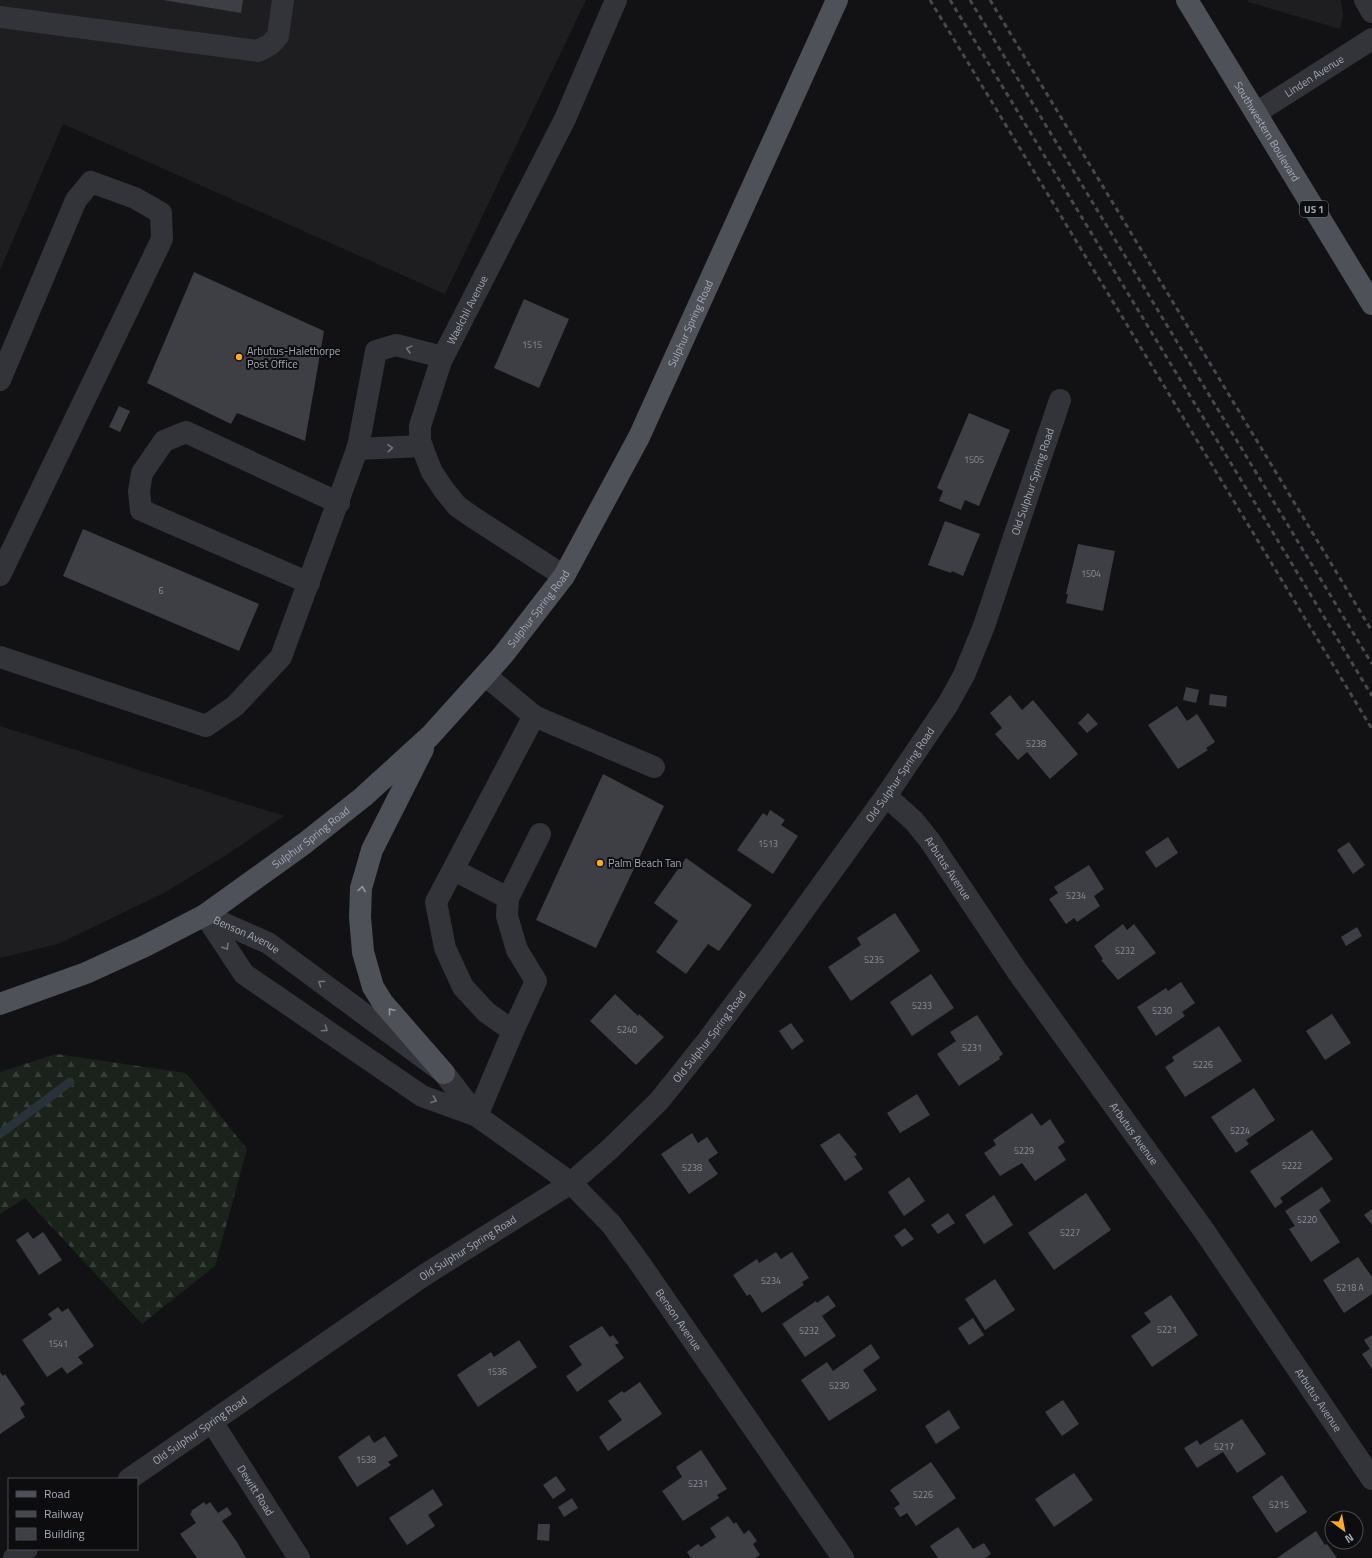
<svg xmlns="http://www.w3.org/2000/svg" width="1372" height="1558" font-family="'Titillium Web',sans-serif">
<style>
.built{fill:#1e1e21}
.forest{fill:url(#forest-firs)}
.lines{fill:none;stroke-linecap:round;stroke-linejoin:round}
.stream{stroke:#283238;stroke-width:9}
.building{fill:#3e3f44}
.minor{stroke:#333439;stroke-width:22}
.major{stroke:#4f5158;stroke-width:22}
.rail{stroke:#46484e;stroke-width:3;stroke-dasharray:5 4;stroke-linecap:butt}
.oneway{stroke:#71747d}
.oneway2{stroke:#9297a2}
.poi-dot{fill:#faaa24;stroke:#0d0d0f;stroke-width:1.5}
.labels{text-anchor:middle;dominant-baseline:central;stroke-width:4;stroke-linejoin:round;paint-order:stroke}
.number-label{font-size:9px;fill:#8a8e99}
.shield{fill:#0d0d0f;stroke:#767a83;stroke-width:1}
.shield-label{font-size:10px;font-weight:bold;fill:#a3a9b5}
.street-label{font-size:11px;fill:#a3a9b5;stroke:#0d0d0f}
.poi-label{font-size:11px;fill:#a3a9b5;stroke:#0d0d0f;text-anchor:start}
</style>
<defs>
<pattern id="forest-firs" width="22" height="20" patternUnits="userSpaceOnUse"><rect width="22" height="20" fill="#1a221b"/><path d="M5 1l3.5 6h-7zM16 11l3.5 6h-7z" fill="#383f3a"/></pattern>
</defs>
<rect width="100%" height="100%" fill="#121214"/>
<path class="built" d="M0,0h586l-141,294 -382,-170 -63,146z
M1247,0h94l2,15 -3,14 -92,-27z
M0,726l284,90 -56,38 -64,39 -106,51 -58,14z"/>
<path class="forest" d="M56,1054l130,19 61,76 -32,117 -73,58 -117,-126 -25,16v-142z"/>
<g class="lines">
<path class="stream" d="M0,1134l70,-52"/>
</g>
<path class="building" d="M163,0h80l-2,13z
M194,272l130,59 -19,110 -68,-28 -6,11 -84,-41z
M524,299l45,20 -30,69 -45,-20z
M119,406l11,5 -10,21 -11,-5z
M969,413l41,17 -31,76 -14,-6 -4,10 -22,-9 4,-10 -6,-3z
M945,521l35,13 -17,42 -11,-5 -1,2 -23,-8z
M83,529l176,75 -20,47 -176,-75z
M1078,544l37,7 -12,60 -37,-8 2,-9h-2z
M1186,687l13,3 -3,13 -13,-3z
M1210,694l17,2 -1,11 -17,-2z
M1010,695l12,15 11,-10 45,54 -28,25 -23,-27 -9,8 -23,-26 7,-6 -12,-15z
M1177,706l10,15 10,-7 18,28 -9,6 2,2 -30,19 -30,-44z
M1088,713l10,11 -11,9 -9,-10z
M603,774l61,32 -68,142 -60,-28z
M770,810l15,10 -4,5 17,11 -25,38 -36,-24 26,-37 4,3z
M1168,837l10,16 -22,15 -11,-16z
M1349,842l16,23 -12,9 -16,-24z
M686,858l66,47 -33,46 -11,-7 -22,30 -30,-22 22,-31 -24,-18z
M1089,865l15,24 -10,7 6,10 -23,16 -3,-4 -8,6 -17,-25 9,-6 -4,-6z
M895,913l25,38 -69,50 -23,-34 33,-22 -4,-7z
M1123,924l4,6 7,-6 22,29 -38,27 -17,-20 2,-1 -9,-13z
M1357,927l5,9 -16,10 -5,-9z
M931,974l23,34 -42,28 -22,-34z
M1181,982l14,21 -13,9 3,4 -29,20 -19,-29 29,-19 2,3z
M615,994l23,22 1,-2 25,23 -28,28 -46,-44z
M1332,1014l19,29 -26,17 -19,-29z
M977,1015l26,39 -4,3 1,2 -41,27 -22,-32 19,-13 -6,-9z
M791,1023l13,18 -12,9 -13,-19z
M1219,1026l23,35 -57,36 -20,-30 9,-6 -2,-4z
M1254,1088l21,32 -29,20 3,4 -13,9 -25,-36z
M917,1094l13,21 -30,18 -13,-20z
M1032,1113l9,13 9,-7 15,23 -7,5 8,13 -31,21 -13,-18 -22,13 -16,-23 12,-8 -3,-5z
M1312,1130l21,29 -53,39 3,4 -8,6 -25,-37z
M692,1133l6,10 9,-6 11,16 -10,7 10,14 -29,20 -28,-40z
M839,1133l18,22 -3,1 9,13 -18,12 -25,-36z
M909,1177l16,24 -21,15 -16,-24z
M1322,1187l9,14 -12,9 21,32 -29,20 -22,-33 6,-3 -10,-15z
M1086,1193l25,37 -57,40 -26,-37z
M994,1195l19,30 -29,19 -19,-29z
M1372,1209v16l-8,-10z
M948,1213l7,10 -17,11 -7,-9z
M905,1228l9,11 -12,8 -8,-11z
M28,1232l5,7 10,-7 19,28 -23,15 -23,-35z
M776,1252l5,7 11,-7 17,26 -7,4 2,3 -42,28 -12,-19 -3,2 -14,-21 24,-16 2,4z
M1358,1257l14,20v17l-28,19 -21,-33z
M995,1279l20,31 -30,20 -20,-31z
M828,1295l8,11 -14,10 14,20 -31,21 -23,-33 34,-23 1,2z
M1171,1295l27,40 -46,32 -21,-31 20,-14 -7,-9z
M58,1307l4,5 6,-4 26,38 -16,11 5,6 -16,11 -5,-7 -15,10 -25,-37 30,-21 -4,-5z
M973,1318l11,17 -15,10 -11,-17z
M602,1326l8,11 3,-2 6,8 -4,2 9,13 -47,34 -11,-16 16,-11 -13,-19z
M1372,1335v34l-10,-15 8,-5 -6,-9z
M519,1340l18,27 -59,40 -21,-32 34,-23 3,5z
M871,1344l9,14 -17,12 14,20 -48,31 -28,-41 26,-18 6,9z
M0,1372l3,4 2,-2 20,30 -5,4 5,9 -25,17z
M640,1382l22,32 -54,37 -9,-14 23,-17 -14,-19 14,-10 2,2z
M1063,1400l16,24 -17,12 -17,-24z
M949,1410l11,18 -24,16 -11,-18z
M1242,1419l24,35 -29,19 -14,-21 -26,16 -13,-20 13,-8 3,5z
M369,1435l5,8 11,-7 13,20 -10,6 3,3 -34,22 -19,-30z
M701,1450l26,39 -10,6 2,3 -36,23 -21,-30 20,-14 -6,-10z
M931,1462l25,36 -40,28 -9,-13 -7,4 -6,-9 6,-4 -10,-14z
M1074,1473l19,27 -39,27 -19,-28z
M1282,1475l25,37 -31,21 -24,-36z
M556,1476l10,14 -13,9 -10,-14z
M433,1489l10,16 -15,10 7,11 -28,19 -18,-27z
M572,1498l6,10 -14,9 -6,-10z
M204,1502l2,3 4,-3 8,11 9,-6 5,7 -10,7 15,21 9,16h-49l-17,-24 16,-11 -6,-9 2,-2 -1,-1z
M728,1516l6,8 2,-2 8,12 5,-4 8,11 -4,3 7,11 -5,3h-64l-4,-6 11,-8 3,3 15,-10 -6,-9z
M538,1524h12l-1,17 -12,-1z
M958,1527l15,22 11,-6 7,11 -6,4h-47l-8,-12z
M1316,1531l9,14 2,-1 10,14h-60z"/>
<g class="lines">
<g class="minor">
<path d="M1365,0l7,12"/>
<path d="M0,17l258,34 13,-7 7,-8 5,-36"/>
<path id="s1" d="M1256,113l116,-74"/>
<path d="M0,380l76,-180 15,-18 44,16 26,15 1,26 -162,336"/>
<path d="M357,449l65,-3"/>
<path id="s2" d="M564,576l-90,-58 -17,-12 -13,-16 -12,-18 -12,-30v-16l21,-65 124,-242 51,-119"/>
<path d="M309,583l-168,-73 -2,-19 3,-18 22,-32 22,-9 153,71"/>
<path d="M0,657l206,69 29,-20 46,-49 77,-210 18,-96 20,-6 46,12"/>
<path d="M534,716l120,51"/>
<path id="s3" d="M886,796l28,25 16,20 87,130 188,261 167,247"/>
<path d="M454,870l54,28"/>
<path id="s4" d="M205,915l39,59 178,122 55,20 94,67 40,41 30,41 202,293"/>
<path id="s5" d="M205,915l63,28 176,130 33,43"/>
<path d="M513,1031l23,-50 -19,-31 -10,-34 1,-18 32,-64"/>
<path d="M477,1116l36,-85 -27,-19 -23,-25 -18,-39 -9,-46 98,-186 -49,-41"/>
<path id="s6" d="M212,1422l87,136"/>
<path id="s7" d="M129,1479l297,-205 145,-91 39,-34 49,-48 48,-60 65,-87 114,-158 62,-92 16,-29 20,-49 76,-226"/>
<path d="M14,1558l13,-9"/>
</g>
<g class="major">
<path id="s8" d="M1187,0l185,304"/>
<path d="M423,749l-51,101 -11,38 -1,29 3,35 10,35 10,16 61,70"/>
<path id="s9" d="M0,1004l86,-31 59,-27 60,-31 100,-72 58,-46 67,-61 73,-81 61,-79 75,-139 198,-437"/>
</g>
<path class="rail" d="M930,0l442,729
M950,0l422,696
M970,0l402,664
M990,0l382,631"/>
</g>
<defs><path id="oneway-chevron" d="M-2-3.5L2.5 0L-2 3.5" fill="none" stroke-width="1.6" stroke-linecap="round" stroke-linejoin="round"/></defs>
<g class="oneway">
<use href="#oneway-chevron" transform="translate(409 349) rotate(-165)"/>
<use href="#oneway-chevron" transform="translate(390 448) rotate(-3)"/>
<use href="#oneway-chevron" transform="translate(226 947) rotate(57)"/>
<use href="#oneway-chevron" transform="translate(321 983) rotate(-144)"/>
<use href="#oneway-chevron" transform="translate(325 1029) rotate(34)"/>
<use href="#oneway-chevron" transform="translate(434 1100) rotate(20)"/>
</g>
<g class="oneway2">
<use href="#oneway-chevron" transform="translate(362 889) rotate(-81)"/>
<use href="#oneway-chevron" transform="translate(391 1011) rotate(-131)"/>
</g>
<g class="poi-dot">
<circle cx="239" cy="357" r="4"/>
<circle cx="600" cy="863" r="4"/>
</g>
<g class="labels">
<g class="number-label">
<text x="532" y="344">1515</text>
<text x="974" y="459">1505</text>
<text x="1091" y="573">1504</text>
<text x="161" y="590">6</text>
<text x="1036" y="743">5238</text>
<text x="768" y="843">1513</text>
<text x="1076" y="895">5234</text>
<text x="1125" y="950">5232</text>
<text x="874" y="959">5235</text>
<text x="922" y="1005">5233</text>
<text x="1162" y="1010">5230</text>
<text x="627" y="1029">5240</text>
<text x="972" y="1047">5231</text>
<text x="1203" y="1064">5226</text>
<text x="1240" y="1130">5224</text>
<text x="1024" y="1150">5229</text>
<text x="1292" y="1165">5222</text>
<text x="692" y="1167">5238</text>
<text x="1307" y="1219">5220</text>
<text x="1070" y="1232">5227</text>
<text x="771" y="1280">5234</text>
<text x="1350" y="1287">5218 A</text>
<text x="1167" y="1329">5221</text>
<text x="809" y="1330">5232</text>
<text x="58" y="1343">1541</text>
<text x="497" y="1371">1536</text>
<text x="839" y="1385">5230</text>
<text x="1224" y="1446">5217</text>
<text x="366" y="1459">1538</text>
<text x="698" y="1483">5231</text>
<text x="923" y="1494">5226</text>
<text x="1279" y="1504">5215</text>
</g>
<rect class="shield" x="1300" y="201" width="28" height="16" rx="3"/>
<g class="shield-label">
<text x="1314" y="209">US 1</text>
</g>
<g class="street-label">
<text stroke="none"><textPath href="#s1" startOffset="69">Linden Avenue</textPath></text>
<text stroke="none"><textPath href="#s8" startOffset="154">Southwestern Boulevard</textPath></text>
<text stroke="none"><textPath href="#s2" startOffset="344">Waelchli Avenue</textPath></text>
<text stroke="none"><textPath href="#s9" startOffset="1003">Sulphur Spring Road</textPath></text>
<text stroke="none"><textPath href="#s7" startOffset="1382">Old Sulphur Spring Road</textPath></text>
<text stroke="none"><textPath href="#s9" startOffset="679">Sulphur Spring Road</textPath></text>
<text stroke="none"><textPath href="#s7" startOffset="1058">Old Sulphur Spring Road</textPath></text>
<text stroke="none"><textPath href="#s9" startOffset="355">Sulphur Spring Road</textPath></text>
<text stroke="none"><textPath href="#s3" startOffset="96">Arbutus Avenue</textPath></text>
<text stroke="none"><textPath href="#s5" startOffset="46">Benson Avenue</textPath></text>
<text stroke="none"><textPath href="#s7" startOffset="734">Old Sulphur Spring Road</textPath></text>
<text stroke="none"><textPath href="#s3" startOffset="420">Arbutus Avenue</textPath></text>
<text stroke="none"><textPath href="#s7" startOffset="410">Old Sulphur Spring Road</textPath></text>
<text stroke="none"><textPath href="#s4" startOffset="635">Benson Avenue</textPath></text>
<text stroke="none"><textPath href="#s3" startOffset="744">Arbutus Avenue</textPath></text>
<text stroke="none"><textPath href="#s7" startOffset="86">Old Sulphur Spring Road</textPath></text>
<text stroke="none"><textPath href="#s6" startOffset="81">Dewitt Road</textPath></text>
</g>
<g class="poi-label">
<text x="247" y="351">Arbutus-Halethorpe<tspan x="247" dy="13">Post Office</tspan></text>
<text x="608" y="863">Palm Beach Tan</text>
</g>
</g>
<rect x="8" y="1478" width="130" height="72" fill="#0d0d0f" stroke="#494b51"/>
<rect x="16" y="1491" width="20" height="6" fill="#4f5158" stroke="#494b51"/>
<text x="44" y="1498" font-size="12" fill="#a3a9b5">Road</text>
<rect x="16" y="1511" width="20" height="6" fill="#46484e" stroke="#494b51"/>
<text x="44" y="1518" font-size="12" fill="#a3a9b5">Railway</text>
<rect x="16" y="1528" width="20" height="12" fill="#3e3f44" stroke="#494b51"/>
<text x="44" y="1538" font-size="12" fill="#a3a9b5">Building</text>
<g transform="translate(1344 1530) rotate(148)"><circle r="19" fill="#0d0d0f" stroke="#494b51"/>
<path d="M0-3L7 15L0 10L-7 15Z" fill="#faaa24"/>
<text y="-6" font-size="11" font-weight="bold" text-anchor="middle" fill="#a3a9b5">N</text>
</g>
</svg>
